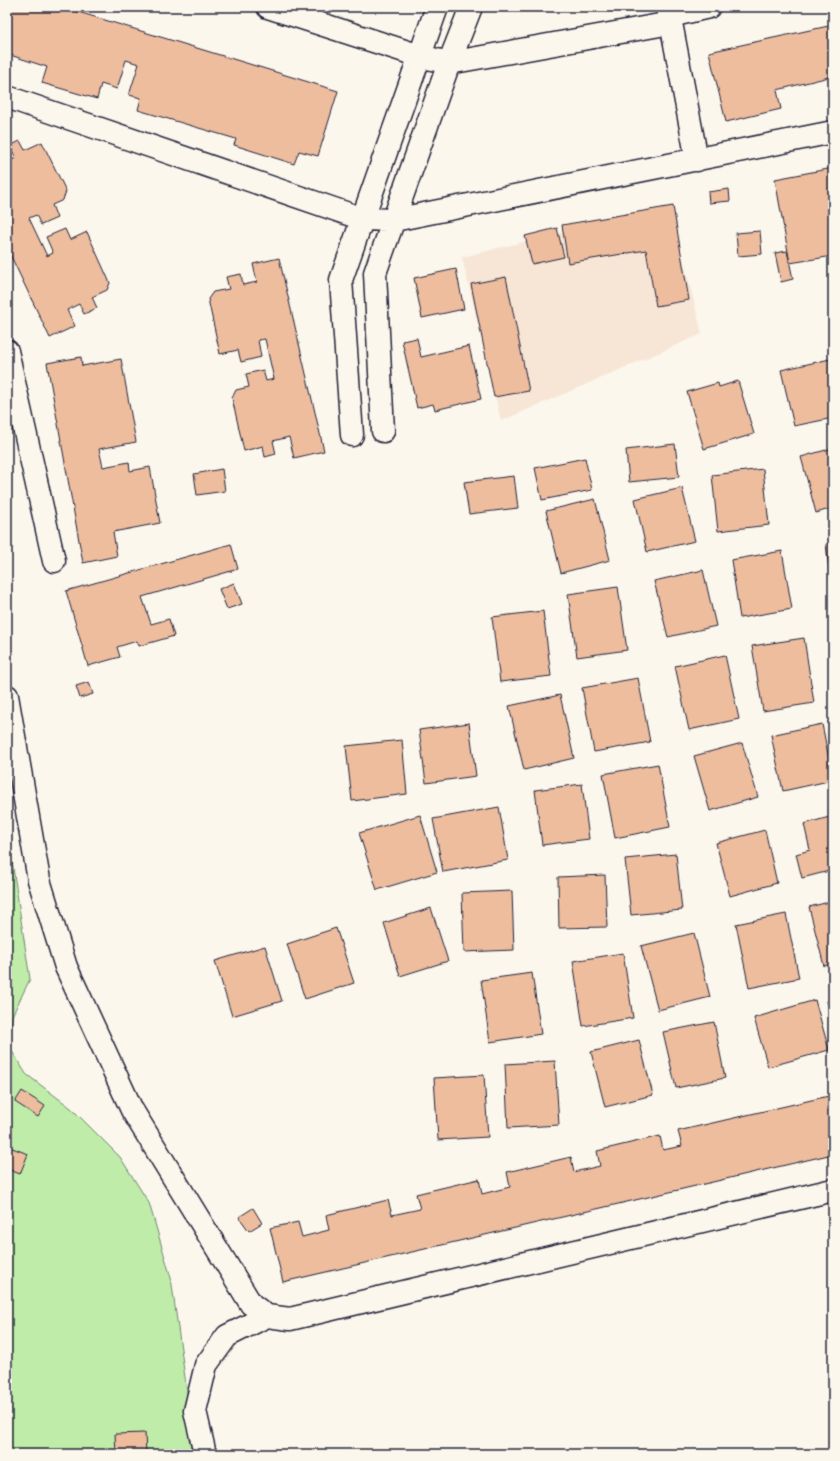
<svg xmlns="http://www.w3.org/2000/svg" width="840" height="1461" font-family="'Architects Daughter',sans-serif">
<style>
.built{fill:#f7e6d5}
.green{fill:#bfeca9;stroke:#708772}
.building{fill:#edbd9e;stroke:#22223b}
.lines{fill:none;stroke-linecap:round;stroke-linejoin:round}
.minor-casing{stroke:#22223b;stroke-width:25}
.minor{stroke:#fbf7ec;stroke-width:22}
</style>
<rect width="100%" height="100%" fill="#fbf7ec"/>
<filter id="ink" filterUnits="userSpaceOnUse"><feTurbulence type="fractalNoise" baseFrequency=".025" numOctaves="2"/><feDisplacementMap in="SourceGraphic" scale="8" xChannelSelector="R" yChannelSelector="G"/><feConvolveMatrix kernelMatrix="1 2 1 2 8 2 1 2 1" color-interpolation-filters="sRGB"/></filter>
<g filter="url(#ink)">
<path class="built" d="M670,206l32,128 -201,87 -39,-164z"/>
<path class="green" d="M7,828l23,151 -18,37 -2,32 16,26 45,34 49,49 29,46 22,75 24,171 -26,5h-162z"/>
<path class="building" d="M7,7h55l276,84 -20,65 -19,-5 -5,13 -60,-19 2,-6 -98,-29 3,-12 -12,-3 10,-31 -13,-4 -9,29 -16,-5 -4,15 -55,-16 5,-16 -40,-13z
M833,25v51l-56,14 4,19 -55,13 -17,-70z
M20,141l5,9 17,-8 24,49 -3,9 -11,5 5,13 -16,7 -5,-10 -7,3 18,38 6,-3 -7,-16 19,-8 5,11 17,-8 23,51 -3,7 -15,7 5,11 -13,6 -5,-10 -12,6 8,16 -25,12 -43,-90v-86l9,-4 -6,-12z
M833,168v88l-43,7 -15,-84z
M729,189l1,12 -21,2 -1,-11z
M673,206l16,94 -33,6 -10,-56 -78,13 -6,-38z
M557,228l7,29 -32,7 -7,-28z
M760,231l2,23 -24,2 -2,-23z
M787,251l6,28 -12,3 -6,-29z
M279,258l45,193 -30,7 -5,-21 -16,4 3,13 -11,3 -2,-11 -19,5 -12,-53 4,-8 13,-3 -3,-13 17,-4 3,11 8,-2 -9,-40 -7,1 3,17 -20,5 -3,-12 -18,4 -12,-55 5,-7 16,-3 -3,-12 15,-3 2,11 14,-3 -4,-18z
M456,269l8,40 -42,9 -8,-40z
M506,277l23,114 -35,6 -23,-113z
M417,338l4,19 48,-11 12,53 -46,11 -2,-6 -16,4 -15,-67z
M81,357l1,9 39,-7 15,83 -37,7 4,18 26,-5 1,9 20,-4 10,56 -47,9 4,24 -34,7 -36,-200z
M830,359l3,13v46l-39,8 -13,-56z
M738,381l16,53 -50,15 -17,-57 31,-9 1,4z
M675,444l4,33 -50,5 -3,-32z
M833,448v60l-17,5 -15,-56z
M585,458l7,32 -50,10 -7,-32z
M222,469l3,22 -28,4 -3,-21z
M763,469l6,56 -51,6 -6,-56z
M514,476l4,32 -49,6 -5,-32z
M682,488l13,53 -48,11 -12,-53z
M595,499l15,61 -49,13 -15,-62z
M833,543v52h-1l-6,-51z
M231,544l7,25 -96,28 9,27 18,-5 5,17 -35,10 -2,-5 -20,6 3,10 -32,9 -22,-75z
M782,551l10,58 -52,9 -9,-58z
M703,570l13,56 -48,11 -14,-56z
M234,583l8,21 -15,5 -8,-20z
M618,587l9,63 -50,7 -9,-63z
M543,611l8,65 -51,6 -8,-65z
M804,638l10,65 -51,8 -11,-65z
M725,655l14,64 -50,11 -14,-64z
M638,678l12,64 -56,10 -12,-64z
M89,682l4,12 -13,4 -4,-12z
M560,695l14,63 -50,12 -15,-64z
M469,723l7,53 -50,7 -7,-53z
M822,724l11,56 -50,11 -12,-56z
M402,740l5,54 -55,7 -6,-55z
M742,743l16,54 -48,14 -16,-55z
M658,764l12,63 -55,11 -12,-64z
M582,784l7,55 -47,6 -7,-55z
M499,807l9,53 -65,12 -10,-53z
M420,815l17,57 -60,18 -18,-57z
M833,816v54l-31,8 -6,-24 14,-4 -6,-26z
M765,830l12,53 -47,13 -14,-53z
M676,854l6,56 -51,5 -6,-56z
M605,875l2,52 -48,1 -1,-51z
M512,891l2,59 -50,2 -2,-59z
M833,901v62l-9,3 -15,-59z
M431,908l17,53 -48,15 -16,-53z
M786,914l13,64 -50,10 -13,-64z
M336,928l18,55 -49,16 -18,-55z
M694,933l16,64 -52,13 -17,-64z
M265,946l17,55 -50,15 -17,-55z
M623,953l10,65 -50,8 -10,-65z
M532,973l9,61 -51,8 -9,-62z
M833,999v24l-6,-22z
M815,1000l14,50 -61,17 -14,-49z
M714,1022l11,56 -49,10 -13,-56z
M639,1040l14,55 -48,12 -14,-55z
M555,1061l4,64 -51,3 -3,-64z
M484,1075l4,62 -50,3 -4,-62z
M22,1091l23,15 -7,11 -23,-15z
M833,1095v59l-550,128 -13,-54 28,-6 4,15 27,-7 -3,-15 62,-15 4,15 28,-6 -4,-15 63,-15 3,15 28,-7 -3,-15 64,-15 3,15 26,-6 -3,-15 63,-15 3,14 19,-4 -4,-15z
M7,1146l21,8 -8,20 -13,-5z
M253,1208l9,15 -13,8 -10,-14z
M145,1433l1,21h-30l-1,-20z"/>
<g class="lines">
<defs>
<path id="minor" d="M268,7l152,49 29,7 222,-40
M668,7l29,153
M670,16l39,-9
M7,97l356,122 31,1 439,-88
M7,351l47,210
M383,431l-8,-158 74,-210 22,-56
M352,435l-11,-155 96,-273
M7,696l32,184 27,87 66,143 119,194 16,12 23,3 543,-129
M205,1454l-10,-43 11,-46 21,-29 40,-20"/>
</defs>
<use href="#minor" class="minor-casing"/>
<use href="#minor" class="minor"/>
</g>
</g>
<rect width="840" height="1461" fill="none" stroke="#fbf7ec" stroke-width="24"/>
<rect x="12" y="12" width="816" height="1437" fill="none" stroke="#22223b" stroke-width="1.5" filter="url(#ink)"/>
</svg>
